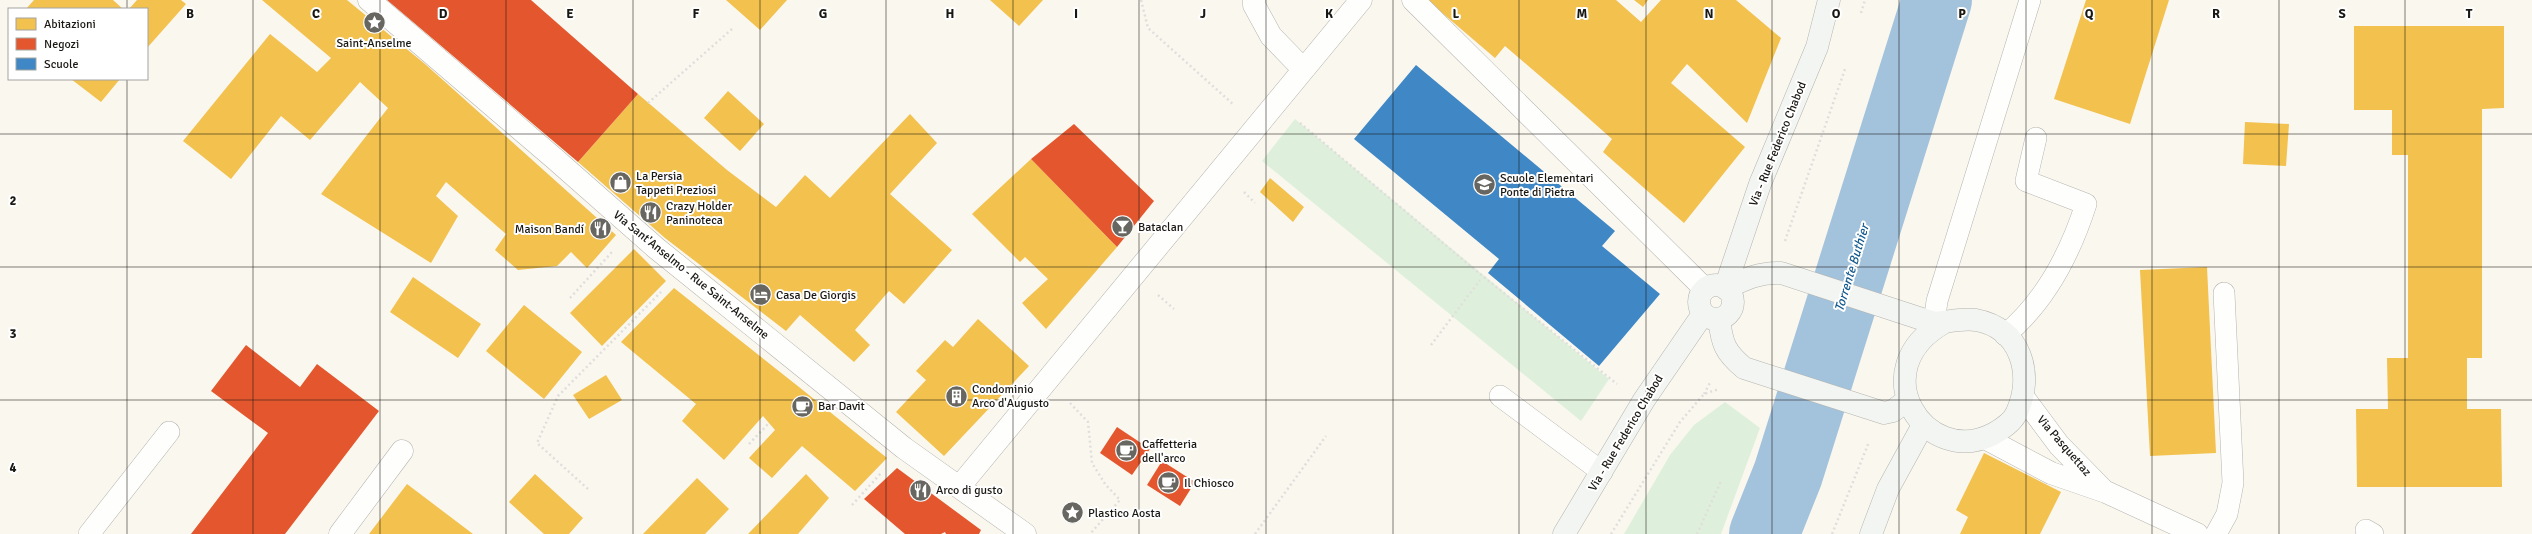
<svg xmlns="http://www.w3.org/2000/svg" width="2532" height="534" font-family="Signika,sans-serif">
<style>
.green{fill:#def0db}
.homes{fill:#f2c14e}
.shops{fill:#e4572e}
.schools{fill:#3f88c5}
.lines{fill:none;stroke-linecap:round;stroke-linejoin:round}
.river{stroke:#a3c2dc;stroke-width:70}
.lane-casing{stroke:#b5b3ad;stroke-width:22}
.street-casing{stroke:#b5b3ad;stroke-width:23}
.secondary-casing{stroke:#b5b3ad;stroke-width:23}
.path{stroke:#e0dedc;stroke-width:2.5;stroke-dasharray:2 3;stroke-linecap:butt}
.lane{stroke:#fefefd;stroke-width:21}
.street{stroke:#fefefd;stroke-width:22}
.secondary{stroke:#f2f5f1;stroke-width:22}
.grid{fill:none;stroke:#1a1813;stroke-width:1;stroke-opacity:0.55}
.labels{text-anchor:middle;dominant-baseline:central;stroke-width:4;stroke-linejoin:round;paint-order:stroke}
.poi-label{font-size:12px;fill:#1a1813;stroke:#fff;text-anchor:start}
.street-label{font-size:12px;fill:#1a1813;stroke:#fff}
.water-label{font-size:13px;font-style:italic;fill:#13598d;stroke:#fff}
.grid-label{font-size:13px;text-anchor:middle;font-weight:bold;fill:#1a1813;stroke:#fff;stroke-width:4;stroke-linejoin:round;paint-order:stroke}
</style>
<rect width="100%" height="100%" fill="#faf7ef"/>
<path class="green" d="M1295,119l314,260 -28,42 -319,-260z
M1725,402l35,26 -39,106h-97l46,-79 24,-30z"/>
<path class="homes" d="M34,0h79l10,9h-97z
M137,0h44l5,4 -39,44v-39h-18z
M262,0h85l78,64 191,171 -29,33 -16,-16 -14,14 -39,4 -23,-20 11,-16 -60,-52 -10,14 22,20 -27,47 -110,-69 67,-86 -28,-26 -50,58 -29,-24 -50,63 -48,-38 87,-107 47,38 14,-14z
M726,0h61l-27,30z
M990,0h53l-24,26z
M1427,0h189l25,22 20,-22h75l45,38 -34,85 -60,-59 -16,19 74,64 -61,76 -81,-71 9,-13 -44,-39 -63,-54 -10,12z
M1634,0h14l-5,7z
M2086,0h83l-39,124 -76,-25z
M2354,26h150v82l-22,1v249h-15v51h34l1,78h-145l-1,-78h32l-1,-51h21v-203h-16v-45h-38z
M71,79h49l-19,23z
M728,91l36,33 -24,27 -36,-33z
M638,94l89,76 49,37 29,-32 25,23 80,-84 27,29 -47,51 62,56 -48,54 -15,-13 -34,39 15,15 -16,17 -54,-47 -14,16 -121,-93 -87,-76z
M2245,122l44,2 -3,42 -43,-2z
M1031,159l86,88 -71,82 -24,-26 26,-24 -23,-22 -5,5 -48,-48z
M1270,178l34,29 -11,15 -33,-30z
M634,249l32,32 -64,65 -32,-33z
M2207,267l9,186 -66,3 -10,-186z
M413,277l68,47 -23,34 -68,-46z
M674,288l125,99 88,71 -32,33 -53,-45 -30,32 -23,-20 26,-28 -12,-14 -39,44 -42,-39 14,-17 -75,-62z
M524,305l58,47 -38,47 -58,-48z
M978,319l51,47 -85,90 -48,-44 30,-32 -10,-9 29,-31 8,7z
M606,375l16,25 -33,19 -16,-24z
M1984,453l77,39 -21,42h-80l8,-17 -12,-7z
M535,474l48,44 -14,16h-25l-35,-32z
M806,474l23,24 -31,36h-50z
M697,478l32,31 -24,25h-62z
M407,484l66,50h-104z"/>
<path class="shops" d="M387,0h144l107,94 -60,68z
M1074,124l80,77 -37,46 -86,-88z
M246,345l54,42 17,-23 62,47 -94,123h-94l77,-101 -57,-42z
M1117,427l33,22 -18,26 -32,-22z
M1162,461l33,21 -15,24 -33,-21z
M897,468l84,62 -2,4h-33l-1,-2 -4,2h-36l-41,-35z"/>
<path class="schools" d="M1416,65l199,166 -13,15 58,48 -61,72 -111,-93 11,-14 -145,-120z"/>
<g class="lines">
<path class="river" d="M1764,534l24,-60 149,-474"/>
<defs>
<path id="lane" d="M1934,323l3,-22 93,-301
M2005,335c41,-34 65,-81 81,-131l-60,-23 10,-43
M1500,396l102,76
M2366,530l7,4
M89,534l80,-102
M2216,534l11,-20 6,-31 -9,-190"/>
<path id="street" d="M369,0l186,159 101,89 248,200 121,86
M1254,0v5l17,31 32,33
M1413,0l292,289
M2024,398l35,47 44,45
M1985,438l66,35 55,19 91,42
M960,486l401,-486
M340,534l62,-83"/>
<path id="secondary" d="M1699 302a17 17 0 1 1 34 0a17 17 0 1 1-34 0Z
M1725,288l35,-104 57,-137 12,-47
M1726,289c18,-10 34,-17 55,-16l153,50c14,-1 28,-5 42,-3 45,8 58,55 41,92 -4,10 -15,17 -24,22 -67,35 -133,-65 -48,-112
M1719,319c3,25 6,33 25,49l140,45 9,-2 14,-11
M1564,534l80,-134 59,-86
M1871,534l17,-45 35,-64"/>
</defs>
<use href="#lane" class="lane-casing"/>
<use href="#street" class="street-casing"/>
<use href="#secondary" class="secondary-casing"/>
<path class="path" d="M1141,0l7,28 86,77
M1861,13l4,-13
M648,103l84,-74
M1300,123l174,146 143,115
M1244,192l11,11
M1785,241l60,-172
M1158,295l16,14
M570,298l42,-46
M1431,345l49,-65
M1704,394l7,-13
M1070,403l18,19 4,41 13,21 15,16 -30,34
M749,444l20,-21
M588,489l-51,-46 21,-47 103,-104
M852,505l30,-33
M1255,534l71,-98
M1611,534l69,-112 24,-28 15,-5
M1697,534l24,-53
M1832,534l37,-92"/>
<use href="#lane" class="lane"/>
<use href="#street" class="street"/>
<use href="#secondary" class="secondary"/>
</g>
<path class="grid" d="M127,0v9M253,0v534M380,0v534M506,0v534M633,0v534M760,0v534M886,0v534M1013,0v534M1139,0v534M1266,0v534M1393,0v534M1519,0v534M1646,0v534M1772,0v534M1899,0v534M2026,0v534M2152,0v534M2279,0v534M2405,0v534M127,79v455M0,134h2532M0,267h2532M0,400h2532"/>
<defs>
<symbol id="sight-disc" viewBox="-11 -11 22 22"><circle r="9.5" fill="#686660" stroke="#fff"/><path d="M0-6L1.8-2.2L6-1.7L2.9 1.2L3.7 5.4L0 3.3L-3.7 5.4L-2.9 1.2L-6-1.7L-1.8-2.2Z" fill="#fff"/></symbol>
<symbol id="shop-disc" viewBox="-11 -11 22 22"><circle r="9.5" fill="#686660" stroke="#fff"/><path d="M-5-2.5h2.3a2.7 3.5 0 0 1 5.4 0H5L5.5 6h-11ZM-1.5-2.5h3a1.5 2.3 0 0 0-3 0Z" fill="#fff"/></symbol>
<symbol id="school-disc" viewBox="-11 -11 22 22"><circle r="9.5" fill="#686660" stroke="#fff"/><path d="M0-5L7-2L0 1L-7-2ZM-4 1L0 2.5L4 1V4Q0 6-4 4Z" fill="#fff"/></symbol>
<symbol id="restaurant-disc" viewBox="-11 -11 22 22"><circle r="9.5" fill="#686660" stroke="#fff"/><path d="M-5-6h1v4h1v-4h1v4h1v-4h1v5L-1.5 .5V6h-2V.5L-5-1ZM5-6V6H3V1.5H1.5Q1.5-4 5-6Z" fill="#fff"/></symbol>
<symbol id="bar-disc" viewBox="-11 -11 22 22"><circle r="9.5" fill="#686660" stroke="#fff"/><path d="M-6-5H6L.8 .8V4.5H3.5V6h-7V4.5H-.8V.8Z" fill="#fff"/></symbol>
<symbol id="hotel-disc" viewBox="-11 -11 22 22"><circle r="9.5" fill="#686660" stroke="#fff"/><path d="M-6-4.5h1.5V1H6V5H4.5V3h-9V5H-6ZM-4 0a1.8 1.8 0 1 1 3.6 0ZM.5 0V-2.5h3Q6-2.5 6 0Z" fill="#fff"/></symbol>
<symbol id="building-disc" viewBox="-11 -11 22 22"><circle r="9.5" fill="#686660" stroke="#fff"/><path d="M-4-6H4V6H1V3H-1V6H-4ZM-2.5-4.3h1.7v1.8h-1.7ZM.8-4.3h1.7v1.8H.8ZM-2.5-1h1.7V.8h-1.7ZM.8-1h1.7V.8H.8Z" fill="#fff"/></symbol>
<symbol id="cafe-disc" viewBox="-11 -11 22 22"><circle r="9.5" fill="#686660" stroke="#fff"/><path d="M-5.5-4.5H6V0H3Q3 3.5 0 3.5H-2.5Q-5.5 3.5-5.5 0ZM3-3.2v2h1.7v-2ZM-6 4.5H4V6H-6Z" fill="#fff"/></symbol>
</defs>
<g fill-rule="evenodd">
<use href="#sight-disc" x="362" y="10" width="25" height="25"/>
<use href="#shop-disc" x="608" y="170" width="25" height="25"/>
<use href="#school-disc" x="1472" y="172" width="25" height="25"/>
<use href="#restaurant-disc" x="638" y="200" width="25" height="25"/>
<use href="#bar-disc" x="1110" y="214" width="25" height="25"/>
<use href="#restaurant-disc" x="588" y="216" width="25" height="25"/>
<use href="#hotel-disc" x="748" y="282" width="25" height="25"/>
<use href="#building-disc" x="944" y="384" width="25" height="25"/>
<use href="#cafe-disc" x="790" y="394" width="25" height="25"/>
<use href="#cafe-disc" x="1114" y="438" width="25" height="25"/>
<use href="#cafe-disc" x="1156" y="470" width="25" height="25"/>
<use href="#restaurant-disc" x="908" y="478" width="25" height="25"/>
<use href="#sight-disc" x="1060" y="500" width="25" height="25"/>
</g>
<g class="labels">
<g class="poi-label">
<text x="374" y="43" text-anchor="middle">Saint-Anselme</text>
<text x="636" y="176">La Persia<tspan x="636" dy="14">Tappeti Preziosi</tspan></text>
<text x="1500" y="178">Scuole Elementari<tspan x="1500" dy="14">Ponte di Pietra</tspan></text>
<text x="666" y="206">Crazy Holder<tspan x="666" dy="14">Paninoteca</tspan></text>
<text x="1138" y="227">Bataclan</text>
<text x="584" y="229" text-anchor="end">Maison Bandí</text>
<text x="776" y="295">Casa De Giorgis</text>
<text x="972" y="389">Condominio<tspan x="972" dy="14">Arco d'Augusto</tspan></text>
<text x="818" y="406">Bar Davit</text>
<text x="1142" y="444">Caffetteria<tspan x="1142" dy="14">dell'arco</tspan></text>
<text x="1184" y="483">Il Chiosco</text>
<text x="936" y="490">Arco di gusto</text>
<text x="1088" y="513">Plastico Aosta</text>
</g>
<g class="street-label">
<text transform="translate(1778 144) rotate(-68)">Via - Rue Federico Chabod</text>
<text transform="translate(691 275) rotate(39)">Via Sant'Anselmo - Rue Saint-Anselme</text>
<text transform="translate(1626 433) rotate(-59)">Via - Rue Federico Chabod</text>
<text transform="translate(2064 446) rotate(49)">Via Pasquettaz</text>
</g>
<g class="water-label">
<text transform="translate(1852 268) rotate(-73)">Torrente Buthier</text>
</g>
</g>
<g class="grid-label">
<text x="190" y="18">B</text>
<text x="316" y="18">C</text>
<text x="443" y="18">D</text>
<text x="570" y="18">E</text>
<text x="696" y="18">F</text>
<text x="823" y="18">G</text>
<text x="950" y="18">H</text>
<text x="1076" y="18">I</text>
<text x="1203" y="18">J</text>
<text x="1329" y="18">K</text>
<text x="1456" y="18">L</text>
<text x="1582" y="18">M</text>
<text x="1709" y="18">N</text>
<text x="1836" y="18">O</text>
<text x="1962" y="18">P</text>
<text x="2089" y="18">Q</text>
<text x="2216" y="18">R</text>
<text x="2342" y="18">S</text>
<text x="2469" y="18">T</text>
<text x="13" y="205">2</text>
<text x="13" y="338">3</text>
<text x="13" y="472">4</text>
</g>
<rect x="8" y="8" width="140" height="72" fill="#ffffff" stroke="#a3a3a1"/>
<rect x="16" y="18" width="20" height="12" fill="#f2c14e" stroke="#a3a3a1"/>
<text x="44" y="28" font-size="12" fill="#1a1813">Abitazioni</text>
<rect x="16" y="38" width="20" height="12" fill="#e4572e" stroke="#a3a3a1"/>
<text x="44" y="48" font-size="12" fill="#1a1813">Negozi</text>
<rect x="16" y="58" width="20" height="12" fill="#3f88c5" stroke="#a3a3a1"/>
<text x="44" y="68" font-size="12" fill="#1a1813">Scuole</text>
</svg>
